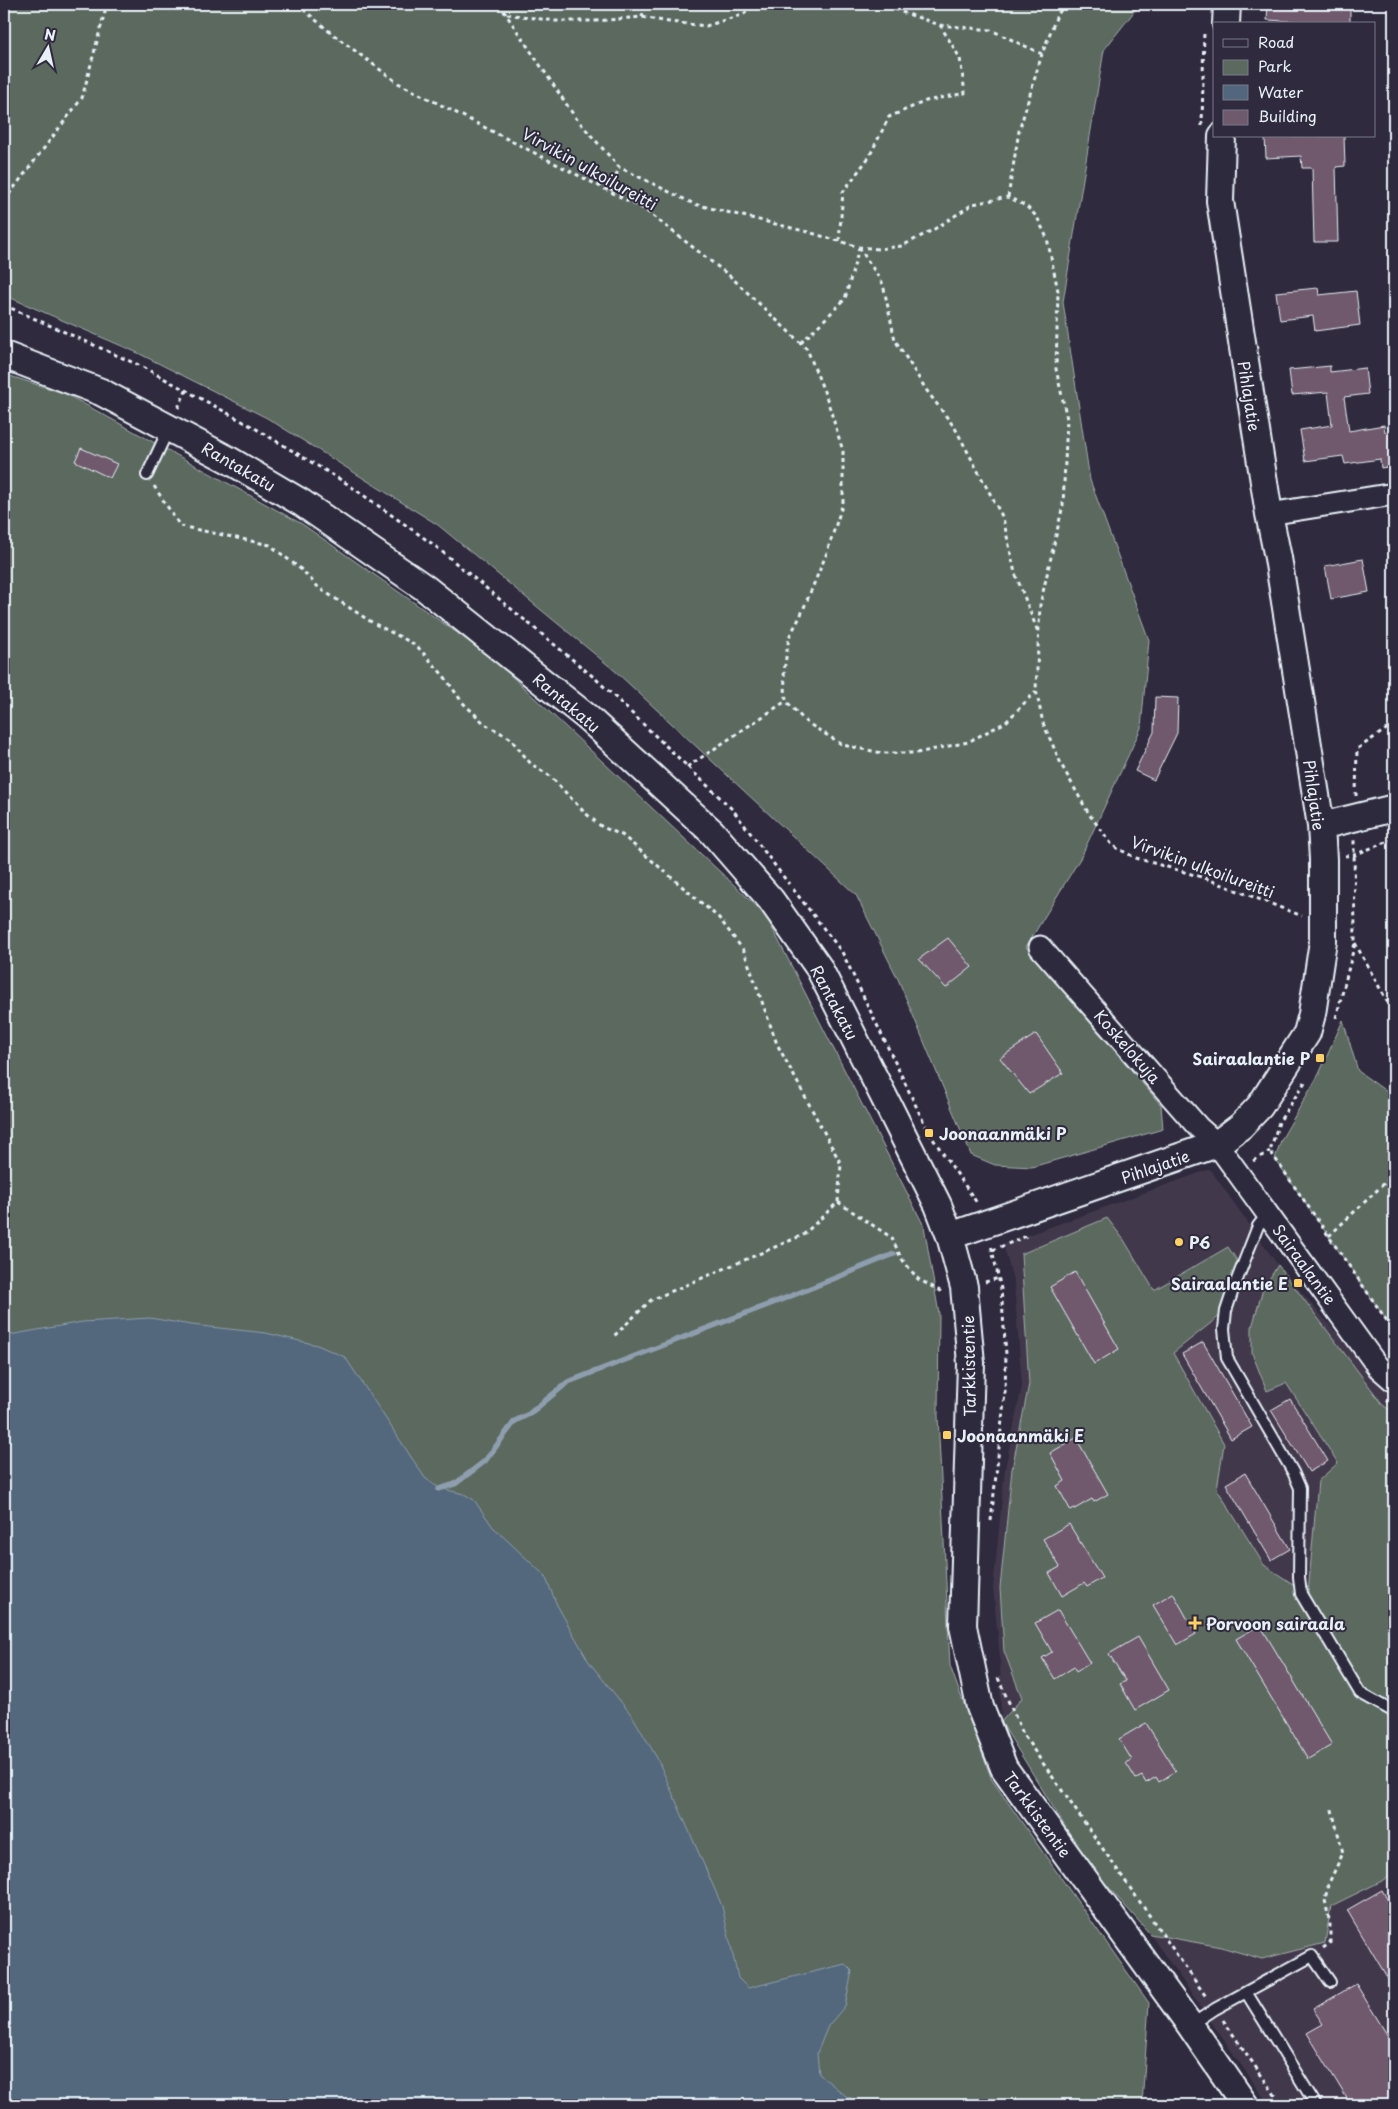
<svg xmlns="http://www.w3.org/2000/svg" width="1398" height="2109" font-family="'Playpen Sans',sans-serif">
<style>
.built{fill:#42384b}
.green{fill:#5c695e;stroke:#a2adab}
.water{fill:#52677d;stroke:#8e9eae}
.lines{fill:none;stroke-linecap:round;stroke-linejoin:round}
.stream{stroke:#8e9eae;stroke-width:5.5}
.building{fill:#6f596d;stroke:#e8f1f8}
.service-casing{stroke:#e8f1f8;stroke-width:14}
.minor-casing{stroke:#e8f1f8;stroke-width:25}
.tertiary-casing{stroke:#e8f1f8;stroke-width:30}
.path{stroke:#e8f1f8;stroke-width:3;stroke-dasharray:4 4;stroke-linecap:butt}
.service{stroke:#2f2a3d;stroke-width:10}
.minor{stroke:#2f2a3d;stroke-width:21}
.tertiary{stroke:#2f2a3d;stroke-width:26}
.poi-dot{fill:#ffd166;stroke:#2f2a3d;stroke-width:2}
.labels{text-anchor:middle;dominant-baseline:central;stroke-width:4;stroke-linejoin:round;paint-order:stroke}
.street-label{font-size:16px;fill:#e8f1f8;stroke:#2f2a3d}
.poi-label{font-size:16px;font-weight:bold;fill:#e8f1f8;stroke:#2f2a3d;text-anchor:start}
</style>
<rect width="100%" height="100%" fill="#2f2a3d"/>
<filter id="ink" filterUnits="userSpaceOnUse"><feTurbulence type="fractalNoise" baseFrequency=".02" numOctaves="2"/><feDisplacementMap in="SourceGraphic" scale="10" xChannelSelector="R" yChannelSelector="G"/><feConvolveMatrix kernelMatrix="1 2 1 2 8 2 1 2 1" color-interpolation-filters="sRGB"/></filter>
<g filter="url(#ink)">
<path class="built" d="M1210,1169l68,96 56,65 60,41v734h-125l-119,-171 -62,-70 -87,-142 -1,-64 -7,-70 12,-119 17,-83 -8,-103 -11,-39z"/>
<path class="green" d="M4,4h1136l-36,46 -41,252 27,178 59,160 -8,88 -60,129 -55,90 135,158 2,24 -131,38 -37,-2 -24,-10 -73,-176 -42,-84 -242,-225 -176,-145 -171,-107 -129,-65 -134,-58z
M4,374l62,20 236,130 188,132 275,258 159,312 15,88 -1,102 12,250 42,114 157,223 -7,102h-1138z
M1343,1020l15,51 36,26v234l-119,-172 6,-19 38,-66z
M1107,1218l17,22 30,50 74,-43 14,21 -16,43 -53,42 51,91 -7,45 47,76 44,29 10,-113 20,-18 -52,-80 -19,8 -15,-38v-26l11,-38 15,-24 106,141 10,7v122l-8,10 8,6v324l-63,31 -6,37 -63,16 -41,-12 -71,-13 -62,-70 -87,-142 21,-24 -18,-47 -4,-63 12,-119 17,-85 -8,-130z"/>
<path class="water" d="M150,1318l41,7 75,8 51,12 28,12 80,121 14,10 25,6 10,6 19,27 52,49 12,29 32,57 44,55 24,41 65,148 16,72 10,10 97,-24 7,7 -7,35 -17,20 -11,27 2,21 27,22 18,9h-860v-769l78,-14z"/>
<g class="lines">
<path class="stream" d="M439,1489l16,-5 30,-23 30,-40 14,-7 39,-32 228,-88 98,-40"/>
</g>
<path class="building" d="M1268,4h82v20h-45v-2l-38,-2z
M1265,136h79l1,30 -9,1 2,75h-24l-2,-74h-10l-1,-12 -35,2z
M1318,288l1,7 37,-4 4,34 -45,6 -2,-15 -33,4 -4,-28z
M1330,366v6l35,-4 3,26 -24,3 5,34 35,-6 1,7 9,-1v35l-13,2 -1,-9 -35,5 -2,-8 -38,5 -5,-31 32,-5 -4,-33 -36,3 -3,-25z
M81,448l36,16 -7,14 -35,-17z
M1363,559l6,33 -38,7 -6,-33z
M1155,697l23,1 -1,35 -23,47 -19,-9 19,-39z
M948,938l24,29 -26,21 -27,-29z
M1036,1034l27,39 -34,21 -29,-36z
M1075,1272l44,77 -25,15 -44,-77z
M1203,1342l49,85 -21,12 -49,-85z
M1290,1399l38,62 -19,11 -38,-62z
M1076,1438l32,56 -14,8 -2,-3 -21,12 -14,-25 8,-5 -15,-28z
M1245,1473l45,76 -19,11 -45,-76z
M1069,1524l33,54 -15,9 -3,-4 -22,13 -13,-23 11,-6 -17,-28z
M1173,1593l23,41 -19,11 -24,-40z
M1058,1610l32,53 -14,9 -2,-5 -19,12 -13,-21 10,-6 -17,-29z
M1260,1625l72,120 -24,14 -72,-120z
M1138,1637l31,53 -34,20 -15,-26 6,-3 -17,-27z
M1146,1723l30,48 -17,11 -3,-5 -10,6 -4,-7 -6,3 -10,-16 6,-3 -13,-21z
M1382,1890l12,21v78l-47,-79z
M1356,1984l38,62v59h-43l-44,-72 16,-9 -10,-15z"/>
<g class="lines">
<defs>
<path id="service" d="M147,475l22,-47
M1268,1213l-10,13 -25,64 -7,21 -2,18 3,29 66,114 7,16 -1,89 2,17 59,99 34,19
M1246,1992l70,113
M1191,2025l24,-16 97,-53 18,26"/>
<path id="minor" d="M1269,514l125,-20
M1040,947l158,180 19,17 161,223 16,14"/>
<path id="tertiary" d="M1226,24l1,-20
M4,355l97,37 128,68 73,43 123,85 163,130 124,114 59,68 48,68 67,133 52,104 12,31 14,51 7,76 -8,263 17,81 24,61 186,257 55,80
M1321,826l73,-18
M950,1236l267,-92 24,-18 19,-20 47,-73 5,-19 11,-73v-82l-2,-33 -43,-268 -9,-44 -49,-313 2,-65"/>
</defs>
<use href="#service" class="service-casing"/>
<use href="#minor" class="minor-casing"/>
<use href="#tertiary" class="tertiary-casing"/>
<path class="path" d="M297,4l33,28 68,51 246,126 87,68 76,72 20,50 16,52v52l-17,52 -26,62 -11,20 -5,34 2,30 20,21 37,23 39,8h35l51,-11 38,-20 30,-31
M499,4l76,113 44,50 75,37 114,28 51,15 20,2 23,-3 31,-16 40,-26 35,-7 18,9 11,11 10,21 11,53 -2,78 11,50 -4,86 -23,100 -4,85 7,33 19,43 27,48 24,32 23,12 69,20 97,38
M888,4l11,7 41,14 51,5 51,24 15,-39 9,-11
M507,14l48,7h41l46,-4 27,5 37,4 38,-12 9,-10
M642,17l3,-13
M1202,126l2,-96
M611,191l8,-24
M1008,197l11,-66 23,-77
M4,201l78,-103 25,-94
M839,241l4,-49 26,-35 20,-40 37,-16 39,-8 -5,-35 -20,-33
M859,247l24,37 12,56 32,51 28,37 48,90 12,55 23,59
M4,305l139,62 110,60 93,56 88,62 162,134 137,131 56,74
M801,343l44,-44 14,-51
M178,408l8,-17
M154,486l26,40 90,19 33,26 16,17 54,35 43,22 28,31 18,26 23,22 25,14 21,26 19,12 34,36 18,15 20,8 97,83 25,33 33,93 64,120 -3,38 -35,33 -152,65 -38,37
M687,767l99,-66
M1356,796l1,-47 37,-25
M1345,856l9,-1 40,-16
M793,889l49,63 87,181 48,70
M1355,943l39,71
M1336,1018l19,-75 -1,-103
M1305,1082l-26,40 -9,29 124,180
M1253,1161l17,-10
M838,1202l54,36 9,20 17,21 24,13
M1329,1236l65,-62
M993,1250l36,-15
M985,1282l14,-4
M1387,1400l7,6
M991,1521l14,-129 1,-38 -5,-65 -10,-44
M998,1678l26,58 183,262
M1323,1948l7,-5v-18l-5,-25 3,-15 15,-32 -12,-47
M1223,2020l59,85"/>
<use href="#service" class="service"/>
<use href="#minor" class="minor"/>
<use href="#tertiary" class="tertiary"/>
</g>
</g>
<g class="poi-dot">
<rect x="1315" y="1053" width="10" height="10" rx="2.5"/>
<rect x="924" y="1128" width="10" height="10" rx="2.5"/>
<circle cx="1179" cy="1242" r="5"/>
<rect x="1293" y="1278" width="10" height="10" rx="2.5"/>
<rect x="942" y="1430" width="10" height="10" rx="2.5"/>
<path d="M1192.5 1615.5h5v5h5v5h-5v5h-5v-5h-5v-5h5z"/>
</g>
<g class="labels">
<g class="street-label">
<text transform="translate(590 168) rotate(29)">Virvikin ulkoilureitti</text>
<text transform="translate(1250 396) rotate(81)">Pihlajatie</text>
<text transform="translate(239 466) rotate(30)">Rantakatu</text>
<text transform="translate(567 702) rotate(40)">Rantakatu</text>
<text transform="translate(1315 795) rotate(82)">Pihlajatie</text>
<text transform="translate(1203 866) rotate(20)">Virvikin ulkoilureitti</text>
<text transform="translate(835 1002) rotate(62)">Rantakatu</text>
<text transform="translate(1128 1046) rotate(49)">Koskelokuja</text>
<text transform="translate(1155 1166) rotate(-19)">Pihlajatie</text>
<text transform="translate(1305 1264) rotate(54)">Sairaalantie</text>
<text transform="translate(968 1366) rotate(-91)">Tarkkistentie</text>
<text transform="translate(1038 1814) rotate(54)">Tarkkistentie</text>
</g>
<g class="poi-label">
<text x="1310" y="1058" text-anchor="end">Sairaalantie P</text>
<text x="939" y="1133">Joonaanmäki P</text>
<text x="1189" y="1242">P6</text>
<text x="1288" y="1283" text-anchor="end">Sairaalantie E</text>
<text x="957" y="1435">Joonaanmäki E</text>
<text x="1206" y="1623">Porvoon sairaala</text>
</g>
</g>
<rect width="1398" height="2109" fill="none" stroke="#2f2a3d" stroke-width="20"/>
<rect x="10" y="10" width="1378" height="2089" fill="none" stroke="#e8f1f8" stroke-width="2" filter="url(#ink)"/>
<rect x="1213" y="22" width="162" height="115" fill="#2f2a3d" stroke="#797a88"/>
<rect x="1223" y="39" width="25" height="8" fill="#2f2a3d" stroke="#797a88"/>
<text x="1258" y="48" font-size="15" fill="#e8f1f8">Road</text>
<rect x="1223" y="60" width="25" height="15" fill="#5c695e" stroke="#797a88"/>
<text x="1258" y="72" font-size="15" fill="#e8f1f8">Park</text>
<rect x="1223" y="85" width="25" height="15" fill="#52677d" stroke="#797a88"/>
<text x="1258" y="98" font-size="15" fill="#e8f1f8">Water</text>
<rect x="1223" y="110" width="25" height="15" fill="#6f596d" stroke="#797a88"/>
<text x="1258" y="122" font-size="15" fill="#e8f1f8">Building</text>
<g transform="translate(48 48) rotate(9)" stroke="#2f2a3d" stroke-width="4" paint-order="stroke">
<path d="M0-4L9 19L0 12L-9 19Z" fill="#e8f1f8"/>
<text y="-8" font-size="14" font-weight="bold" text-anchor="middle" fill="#e8f1f8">N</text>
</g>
</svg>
